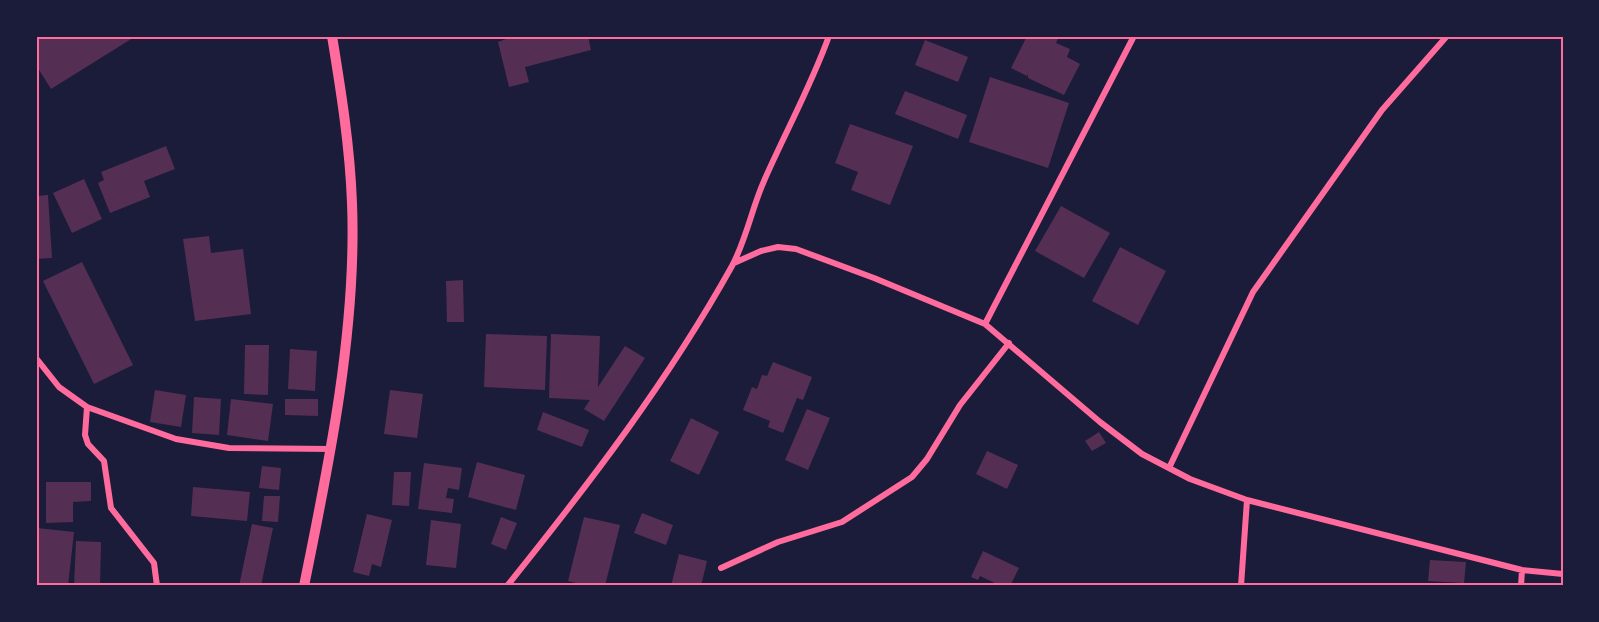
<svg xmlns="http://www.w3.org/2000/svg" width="1599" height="622" font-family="Figtree,sans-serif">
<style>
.building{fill:#542f53}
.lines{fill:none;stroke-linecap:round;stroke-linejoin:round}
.minor{stroke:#ff6b9d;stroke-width:6}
.tertiary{stroke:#ff6b9d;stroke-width:10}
.neatline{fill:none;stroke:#ff6b9d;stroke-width:2}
</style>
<rect width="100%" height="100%" fill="#1b1b3a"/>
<path class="building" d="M36,36h100l-85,53 -15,-24z
M514,36h74l3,14 -66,17 4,15 -20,5 -11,-45z
M1027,36h32l-3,7 14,6 -3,8 13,7 -16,31 -36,-17v-4l-1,2 -16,-8z
M925,40l43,17 -10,25 -43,-17z
M990,77l79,26 -21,65 -79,-26z
M905,91l62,24 -9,24 -63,-25z
M850,124l63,22 -23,59 -39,-15 7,-18 -23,-9z
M166,146l9,23 -31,12 6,16 -40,16 -12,-30 6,-3 -3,-8z
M84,179l18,40 -30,14 -19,-40z
M48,195l4,63 -16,1v-63z
M1061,206l49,27 -26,45 -49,-27z
M209,236l2,17 32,-4 8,65 -56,7 -12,-82z
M1120,247l46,24 -28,54 -46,-24z
M82,262l51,103 -39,19 -51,-103z
M463,280l1,42h-17l-1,-41z
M486,334l61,2 -2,54 -61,-3z
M551,334l49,2 -2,51 27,-41 20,12 -41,63 -20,-12 6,-9 -41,-2z
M245,345h24l-1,50 -24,-1z
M290,349l27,2 -2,40 -27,-2z
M773,362l39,15 -9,23 -6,-2 -14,35 -15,-6 2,-6 -27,-11 9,-23 5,2 5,-14 5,1z
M155,390l31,5 -5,32 -31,-5z
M390,390l33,4 -6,44 -33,-4z
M194,397l27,2 -2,36 -27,-2z
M231,399l42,5 -5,37 -41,-6z
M285,399h33v17l-33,-1z
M807,409l23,9 -22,52 -23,-10z
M543,412l46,18 -7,17 -45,-17z
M691,418l28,14 -20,43 -29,-14z
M1099,432l7,11 -14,8 -7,-10z
M987,451l31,14 -11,24 -31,-15z
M477,462l48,13 -9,35 -48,-13z
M424,463l38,5 -3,22 -11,-2 -2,10 8,1 -2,14 -34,-4z
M262,466l19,2 -2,22 -20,-2z
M394,472h17l-2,34 -17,-1z
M46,482h45v19l-18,1v20l-27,1z
M193,487l57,5 -3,29 -56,-5z
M264,496h16l-2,26 -16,-1z
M642,513l31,12 -7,20 -32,-12z
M367,514l25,6 -11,47 -9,-3 -3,12 -16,-4z
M501,517l16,6 -11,27 -15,-6z
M584,517l36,8 -15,61h-17l-20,-5z
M431,520l30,4 -5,44 -30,-3z
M252,524l21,4 -12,58h-22z
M37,528l37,4 -6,54h-32z
M76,541l25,1 -1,44h-26z
M983,551l36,17 -9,18h-9l-21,-10 -2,4 -7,-3z
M679,554l28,7 -6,25h-30z
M1430,560l36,2 -2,21 -36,-2z"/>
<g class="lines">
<path class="minor" d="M734,263l27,-12 17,-4 18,2 78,29 111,46 115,98 42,32 48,25 57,21 275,70 41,4
M985,324l149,-288
M36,358l23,29 28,20 89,32 53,9 102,1
M87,407l-2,28 3,9 16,17 7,47 43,55 3,23
M1169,468l84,-176 129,-182 65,-74
M721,568l57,-26 64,-20 70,-45 15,-18 33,-54 49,-62
M507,586c82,-102 161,-205 225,-320 14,-26 20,-58 32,-85 21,-48 47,-95 65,-145
M1241,586l6,-86
M1521,586l1,-16"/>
<path class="tertiary" d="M304,586c25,-122 53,-258 48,-383 -2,-56 -11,-112 -20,-167"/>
</g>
<rect width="1599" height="622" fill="none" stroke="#1b1b3a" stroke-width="75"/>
<rect x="38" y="38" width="1524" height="546" class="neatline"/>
</svg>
